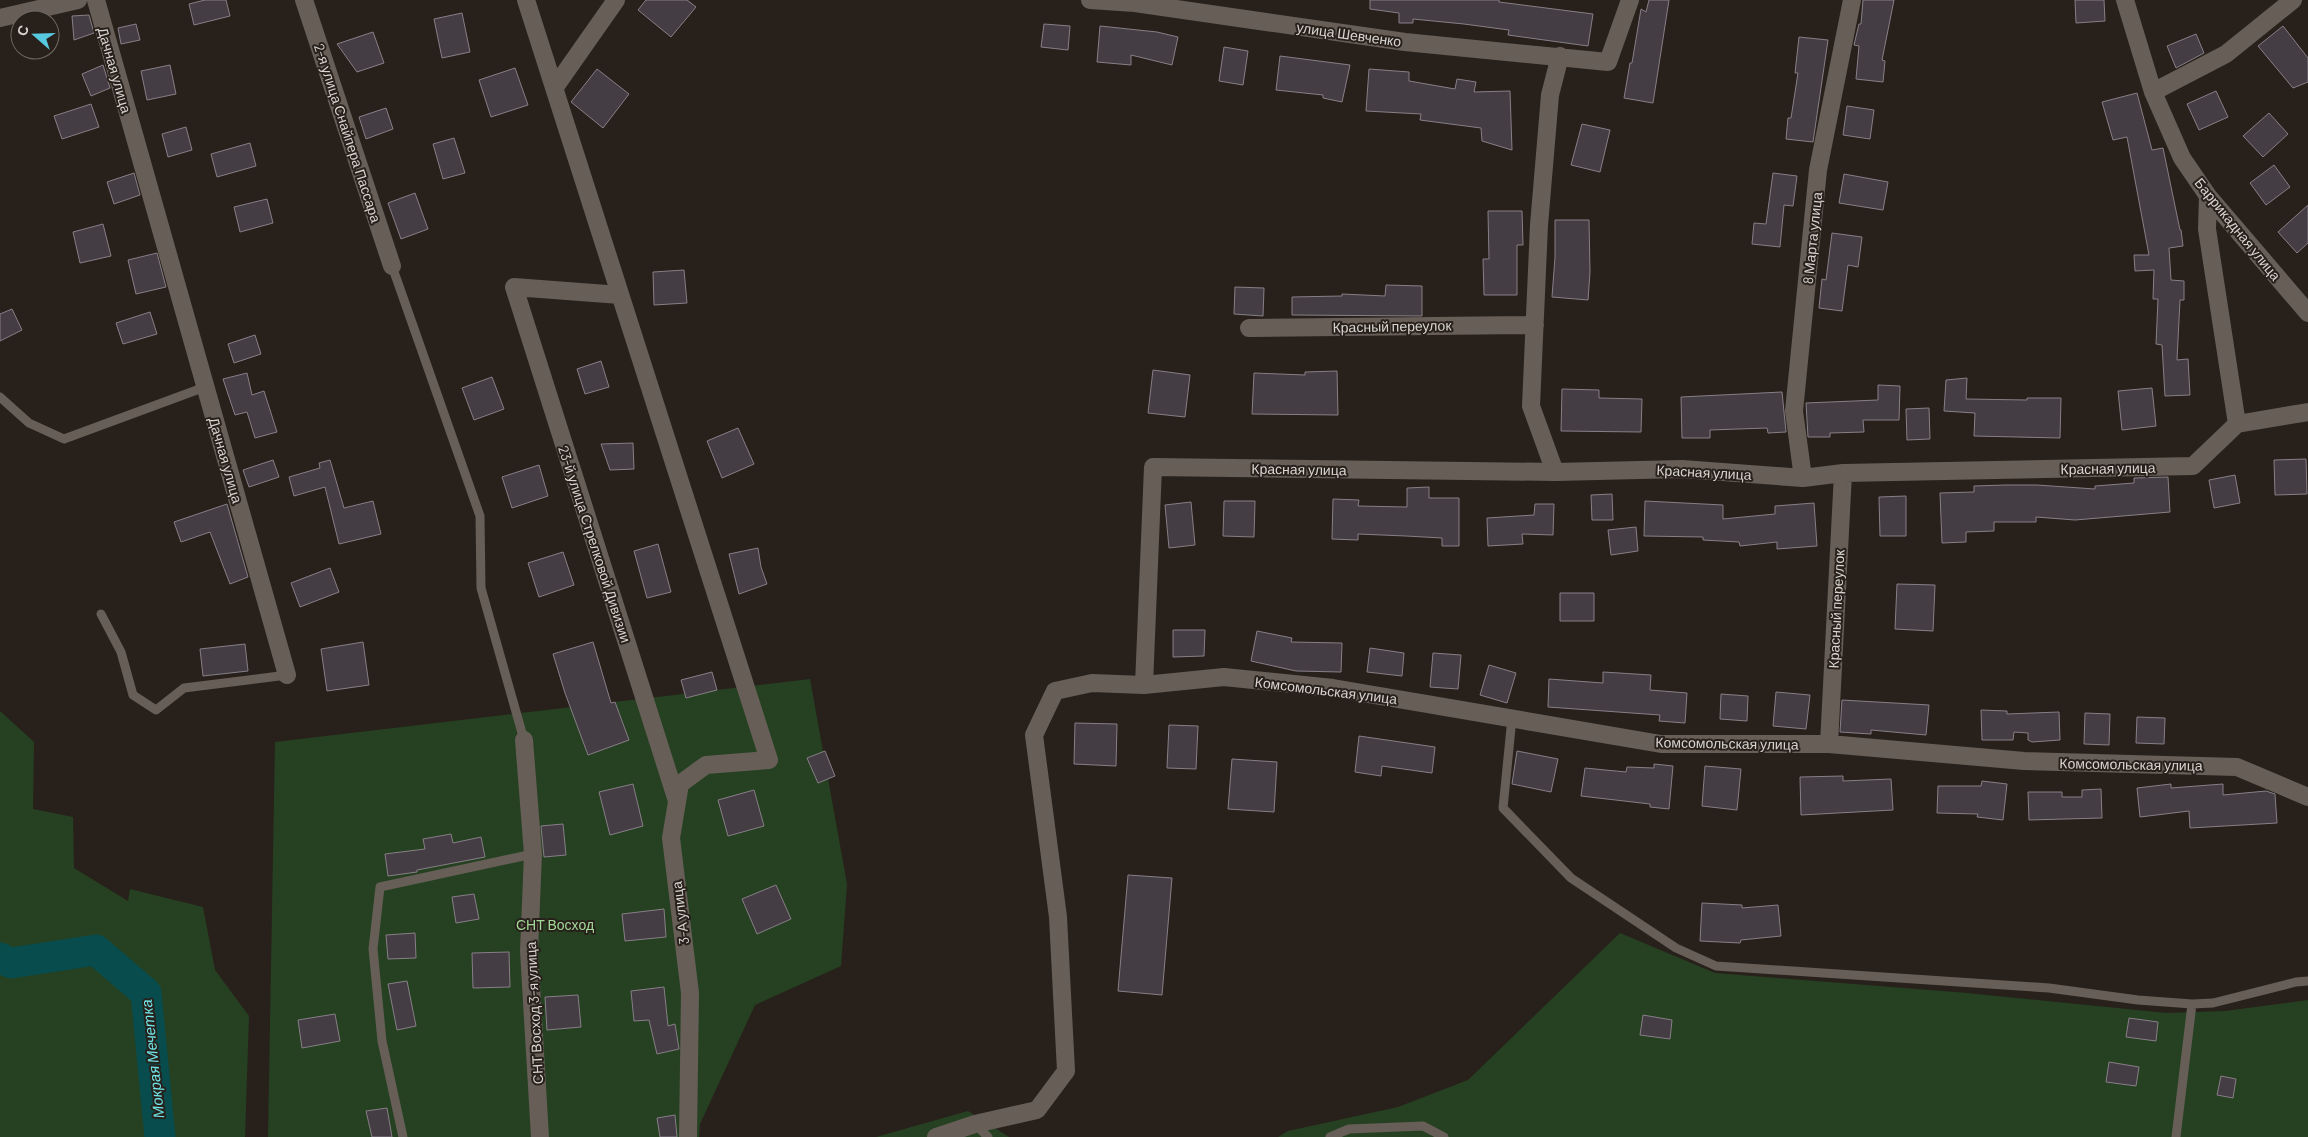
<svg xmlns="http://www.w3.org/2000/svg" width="2308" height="1137" font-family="Barlow,sans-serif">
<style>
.green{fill:#264121}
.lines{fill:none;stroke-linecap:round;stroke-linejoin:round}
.river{stroke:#084c4d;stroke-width:31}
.building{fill:#443d44;stroke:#877f87}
.lane{stroke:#675e58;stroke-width:9}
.street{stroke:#675e58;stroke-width:18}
.labels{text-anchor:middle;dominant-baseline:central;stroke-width:4;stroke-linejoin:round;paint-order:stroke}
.street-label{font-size:14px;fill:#d9d4d0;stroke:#28211b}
.park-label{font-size:14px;fill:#a2d998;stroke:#28211b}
.water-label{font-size:15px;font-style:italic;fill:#70e6e9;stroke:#28211b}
</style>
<rect width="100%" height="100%" fill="#28211b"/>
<path class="green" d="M810,679l37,205 -6,82 -86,39 -55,119 -1,13h-431l7,-395z
M0,711l34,31 -1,67 40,8 1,51 54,33 2,-12 73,18 12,63 34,46 -4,121h-245z
M1620,933l95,40 252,20 200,20 58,-2 83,-11v137h-1030l10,-6 110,-24 70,-27z
M968,1111l41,26h-133z"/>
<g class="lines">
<path class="river" d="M0,958l11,5 85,-13 50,43 14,144"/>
</g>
<path class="building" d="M205,0h21l4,16 -36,9 -5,-21z
M646,0h41l9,7 -25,30 -33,-27z
M1370,0h129v2l94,12 -5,32 -80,-11 1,-5 -45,-6 -51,-5v4h-14v-10l-29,-4z
M1649,0h20l-16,103 -29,-5 6,-35h2l9,-54 5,3z
M1863,0h31l-12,60 3,1 -2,21 -27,-3 3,-33 -5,-1 5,-21h2z
M2075,0h29l1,21 -29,2z
M462,13l8,39 -28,6 -8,-39z
M89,15l5,18 -20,7 -2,-24z
M136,24l4,16 -19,4 -3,-16z
M1044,24l26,2 -2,24 -27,-3z
M1100,26l57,6 21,5 -6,28 -41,-10v10l-34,-3z
M2283,26l25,32v24l-15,6 -35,-42z
M373,32l11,31 -27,9 -20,-28z
M2196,34l8,19 -28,15 -9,-22z
M1799,37l29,3 -15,102 -27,-3 2,-21h3l7,-45h-3z
M1224,47l24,4 -5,34 -24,-4z
M1280,56l70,9 -8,37 -19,-4v-3l-47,-5z
M103,65l7,23 -19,8 -9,-22z
M170,65l6,29 -29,6 -6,-29z
M515,68l13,37 -37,12 -12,-37z
M597,69l32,25 -26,34 -32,-26z
M1369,69l40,3v9l46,8 2,-10 19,3 -2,10 36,-1 2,59 -30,-9 -1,-13 -61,-8 1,-6 -55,-3z
M2216,91l12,26 -29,13 -12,-26z
M2137,93l15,57 11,-2 17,82h1l2,16 -14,2 2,32 13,1v19h-4l-3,60 11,-1 2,36 -25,1 -3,-51 -6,-1 2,-45h-5l1,-29 -19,1 -1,-16h15l-22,-118 -14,3 -11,-38z
M91,104l8,23 -37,12 -8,-23z
M1847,106l27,4 -4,29 -27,-4z
M386,108l7,21 -27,10 -7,-22z
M2269,113l19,21 -25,23 -20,-21z
M1582,124l28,6 -10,42 -29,-7z
M186,127l6,23 -24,7 -6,-23z
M454,138l11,35 -22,6 -10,-35z
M250,143l6,23 -39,11 -6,-23z
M2274,165l16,22 -24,18 -16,-22z
M134,173l6,22 -26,9 -7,-22z
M1773,173l24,3 -4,30 -9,-1 -4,42 -28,-3 2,-21 12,1z
M1844,174l44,8 -5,28 -44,-7z
M415,193l13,36 -27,10 -13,-36z
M267,199l6,24 -33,9 -6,-25z
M2308,205v38l-11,10 -19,-21z
M1488,211h34l1,34h-6v50h-33l-1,-36h6z
M1555,220h34l1,52 -2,28 -36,-3 3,-40z
M103,224l8,32 -31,7 -7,-31z
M1832,233l30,4 -4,30 -10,-2 -6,46 -23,-3 3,-29 4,1z
M157,253l9,34 -30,7 -8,-34z
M684,270l3,33 -33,2 -1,-33z
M1386,285l36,1v30l-130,-1v-18l50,-1v-2l43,2z
M1235,287l29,1 -1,28 -29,-2z
M12,309l10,21 -22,11v-27z
M150,312l7,22 -34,10 -7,-21z
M255,335l6,19 -27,9 -6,-19z
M601,361l8,26 -24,7 -8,-25z
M1153,370l37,5 -5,42 -37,-4z
M1337,371l1,44 -86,-1 2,-41 51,2v-3z
M247,373l5,22 12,-4 13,41 -22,6 -8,-26 -12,3 -12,-36z
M492,377l12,32 -30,11 -12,-32z
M1967,378l-1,21 61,1v-2h34l-1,40 -86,-2 1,-23 -31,-2 2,-31z
M1878,385l22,1 -1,34h-36l1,12 -34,1v4h-22l-2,-34 72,-3z
M2152,388l4,38 -34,4 -4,-39z
M1562,389l37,1v8l43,1 -1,33 -80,-1z
M1782,392l4,40 -18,1 -1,-5 -57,2v8h-28l-1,-41z
M1929,408l1,31 -23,1 -1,-31z
M738,428l16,36 -32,14 -15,-37z
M633,443l1,26 -24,1 -9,-26z
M2306,459l1,35 -32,1 -1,-35z
M273,460l6,17 -30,10 -6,-17z
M330,460l14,48 29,-7 8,33 -42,10 -14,-57 -31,9 -5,-19 31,-9 -1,-5z
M539,465l9,31 -36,12 -10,-31z
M2235,475l5,28 -26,5 -5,-28z
M2168,477l2,35 -95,8 -39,-3v5h-42v9l-28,1v10l-24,1 -2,-50 34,-1v-6l31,-1h32l58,4v-3l39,-3v-5z
M1429,487v11h30v48h-17v-8l-36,-2 -48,-2v6l-26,-1 1,-40 26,1 -1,6 49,1v-19z
M1612,494l1,26h-21l-1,-25z
M1906,496v40h-26l-1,-39z
M1224,501h31l-1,36 -31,-1z
M1645,501l78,4v14l52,-5v-8l39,-3 3,43 -40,3v-7l-37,4 -1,-4 -36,-2v-3l-59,-1z
M1191,502l4,43 -26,3 -4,-43z
M227,504l21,73 -18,7 -20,-52 -29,10 -7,-20z
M1535,504h19l-1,31 -31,-1 1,10 -35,2 -1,-28 47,-3z
M1636,527l2,24 -27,4 -3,-25z
M658,544l13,48 -24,6 -13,-47z
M758,548l3,19 6,17 -28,10 -10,-40z
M563,552l11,33 -35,12 -11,-34z
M330,568l9,24 -39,15 -9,-24z
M1897,584l38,1 -2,46 -38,-2z
M1560,593h34v28h-34z
M1173,630h32l-1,26 -31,1z
M1257,631l35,7 -1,4 51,1 -1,29 -45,-1 -45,-10z
M363,642l6,43 -42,6 -6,-42z
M593,642l18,61 4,-1 14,38 -41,15 -23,-62 -12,-39z
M245,644l3,27 -45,5 -3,-27z
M1370,648l34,5 -2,23 -35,-4z
M1433,653l28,2 -3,34 -28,-2z
M1489,665l27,8 -9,30 -27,-8z
M712,672l5,18 -31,8 -5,-18z
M1603,672l48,3 -1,15 37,3 -2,30 -26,-2 1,-6 -112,-8 1,-28 54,4z
M1776,692l34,3 -4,34 -33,-3z
M1721,694l27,2 -1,25 -27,-2z
M1842,700l87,5 -3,30 -55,-5v4l-31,-2z
M1981,710l26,1v3l52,-2 1,28 -28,2 -4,-2v-7l-14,-1 -1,8h-31z
M2085,713l25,1 -1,31 -25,-1z
M2137,717l28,1 -1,26 -28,-1z
M1075,723l42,1 -1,42 -42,-2z
M1169,725l29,1 -2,43 -29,-1z
M1359,736l76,11 -3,26 -50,-7 -1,10 -26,-4z
M825,751l10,25 -17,7 -11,-25z
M1517,751l41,8 -7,33 -39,-8z
M1232,759l45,3 -3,50 -46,-3z
M1654,764l19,2 -4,43 -19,-2v-3l-69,-8 4,-28 41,4 1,-5 27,1z
M1705,766l36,3 -4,41 -35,-4z
M1843,776v5l48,-2 2,31 -92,5 -1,-38z
M1982,781l25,3 -4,36 -26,-3 1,-3 -41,-1 1,-27h43z
M633,784l10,42 -33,9 -11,-43z
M2171,784v4l52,-4v11l43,-4 9,3 2,29 -87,5 -1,-17 -49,6 -3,-29z
M2101,789l1,29 -73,2 -1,-28h34v5h20v-7z
M754,790l10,36 -36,10 -10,-36z
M563,824l3,31 -22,2 -3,-31z
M451,834l2,9 28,-6 4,20 -68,13v2l-29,4 -3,-22 40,-5 -2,-10z
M1128,875l44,3 -10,117 -44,-4z
M776,885l15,34 -34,15 -15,-35z
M474,894l5,25 -23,4 -4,-26z
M1702,903l40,2v3l36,-3 3,31 -40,4 -1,3 -40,-2z
M664,909l2,28 -41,4 -3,-27z
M415,933l1,25 -28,1 -2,-24z
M509,952l1,35 -37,1 -1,-35z
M407,981l9,45 -19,4 -9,-46z
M664,987l4,39 7,-2 4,25 -22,5 -8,-34 -15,1 -3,-30z
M578,995l3,32 -34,3 -2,-33z
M335,1014l5,27 -38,7 -4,-28z
M1643,1015l29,5 -2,19 -30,-4z
M2129,1018l29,4 -2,19 -30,-4z
M2109,1062l30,5 -3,19 -30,-4z
M2221,1076l15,3 -3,19 -16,-3z
M387,1108l5,29h-20l-6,-26z
M675,1115l2,22h-17l-3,-19z"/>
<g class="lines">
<path class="lane" d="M392,266l88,250 1,72 43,152
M0,397l29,26 35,16 141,-52
M101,614l20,38 12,43 23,15 28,-22 103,-13
M1512,718l-9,90 68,70 105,70 40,18 333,22 89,12 54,4 21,-1 83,-21 12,-1
M975,1124l13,13
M403,1137l-21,-96 -9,-92 7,-62 153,-33
M1330,1137l19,-8 74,-3 21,11
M2176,1137l16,-133"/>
<path class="street" d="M96,0l191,675
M304,0l88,266
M526,0l243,760 -63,5 -26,19 -9,54 19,155 -2,144
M1090,0l45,3 270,39 203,20 22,-62
M2125,0l28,92 29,66 26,38 100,117
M0,18l78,-18
M555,87l61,-87
M2153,92l73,-38 67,-54
M2208,196l-1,33 30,195
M620,295l-106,-8 163,514
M1249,328l286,-3
M1555,472l-24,-66 8,-181 11,-130 10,-39
M1803,478l-9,-67 24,-241 34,-170
M1144,685l9,-218 402,5 127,-3 121,9 40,-5 350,-7 44,-42 71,-12
M524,740l9,114 -4,97 11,186
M1829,744l14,-271
M936,1137l39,-13 62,-14 29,-39 -8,-154 -24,-182 21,-44 37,-8 52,2 80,-8 109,11 328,56h168l195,17 213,6 71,30"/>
</g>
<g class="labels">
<g class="street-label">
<text transform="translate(1349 34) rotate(8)">улица Шевченко</text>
<text transform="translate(115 70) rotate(74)">Дачная улица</text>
<text transform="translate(348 133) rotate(72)">2-я улица Снайпера Пассара</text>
<text transform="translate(2238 229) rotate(51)">Баррикадная улица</text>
<text transform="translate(1812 238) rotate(-84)">8 Марта улица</text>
<text transform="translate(1392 326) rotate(-1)">Красный переулок</text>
<text transform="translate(226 460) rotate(74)">Дачная улица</text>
<text transform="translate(2108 468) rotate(-1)">Красная улица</text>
<text transform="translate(1299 469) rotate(1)">Красная улица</text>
<text transform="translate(1704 472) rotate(3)">Красная улица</text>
<text transform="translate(595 544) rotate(72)">23-й улица Стрелковой Дивизии</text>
<text transform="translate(1836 609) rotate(-87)">Красный переулок</text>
<text transform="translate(1326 690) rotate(7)">Комсомольская улица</text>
<text transform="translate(1727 743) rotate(1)">Комсомольская улица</text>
<text transform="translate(2131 764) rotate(1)">Комсомольская улица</text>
<text transform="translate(680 913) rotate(-97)">3-А улица</text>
<text transform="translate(534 1013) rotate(-93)">СНТ Восход 3-я улица</text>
</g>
<g class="park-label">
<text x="555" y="924">СНТ Восход</text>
</g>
<g class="water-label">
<text transform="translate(152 1059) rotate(-96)">Мокрая Мечетка</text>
</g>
</g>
<g transform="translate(35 35) rotate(290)"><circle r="24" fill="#28211b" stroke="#6f6963"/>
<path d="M0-4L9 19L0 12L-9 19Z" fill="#56c9e0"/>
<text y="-8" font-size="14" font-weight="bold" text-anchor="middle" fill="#d9d4d0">С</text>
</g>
</svg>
